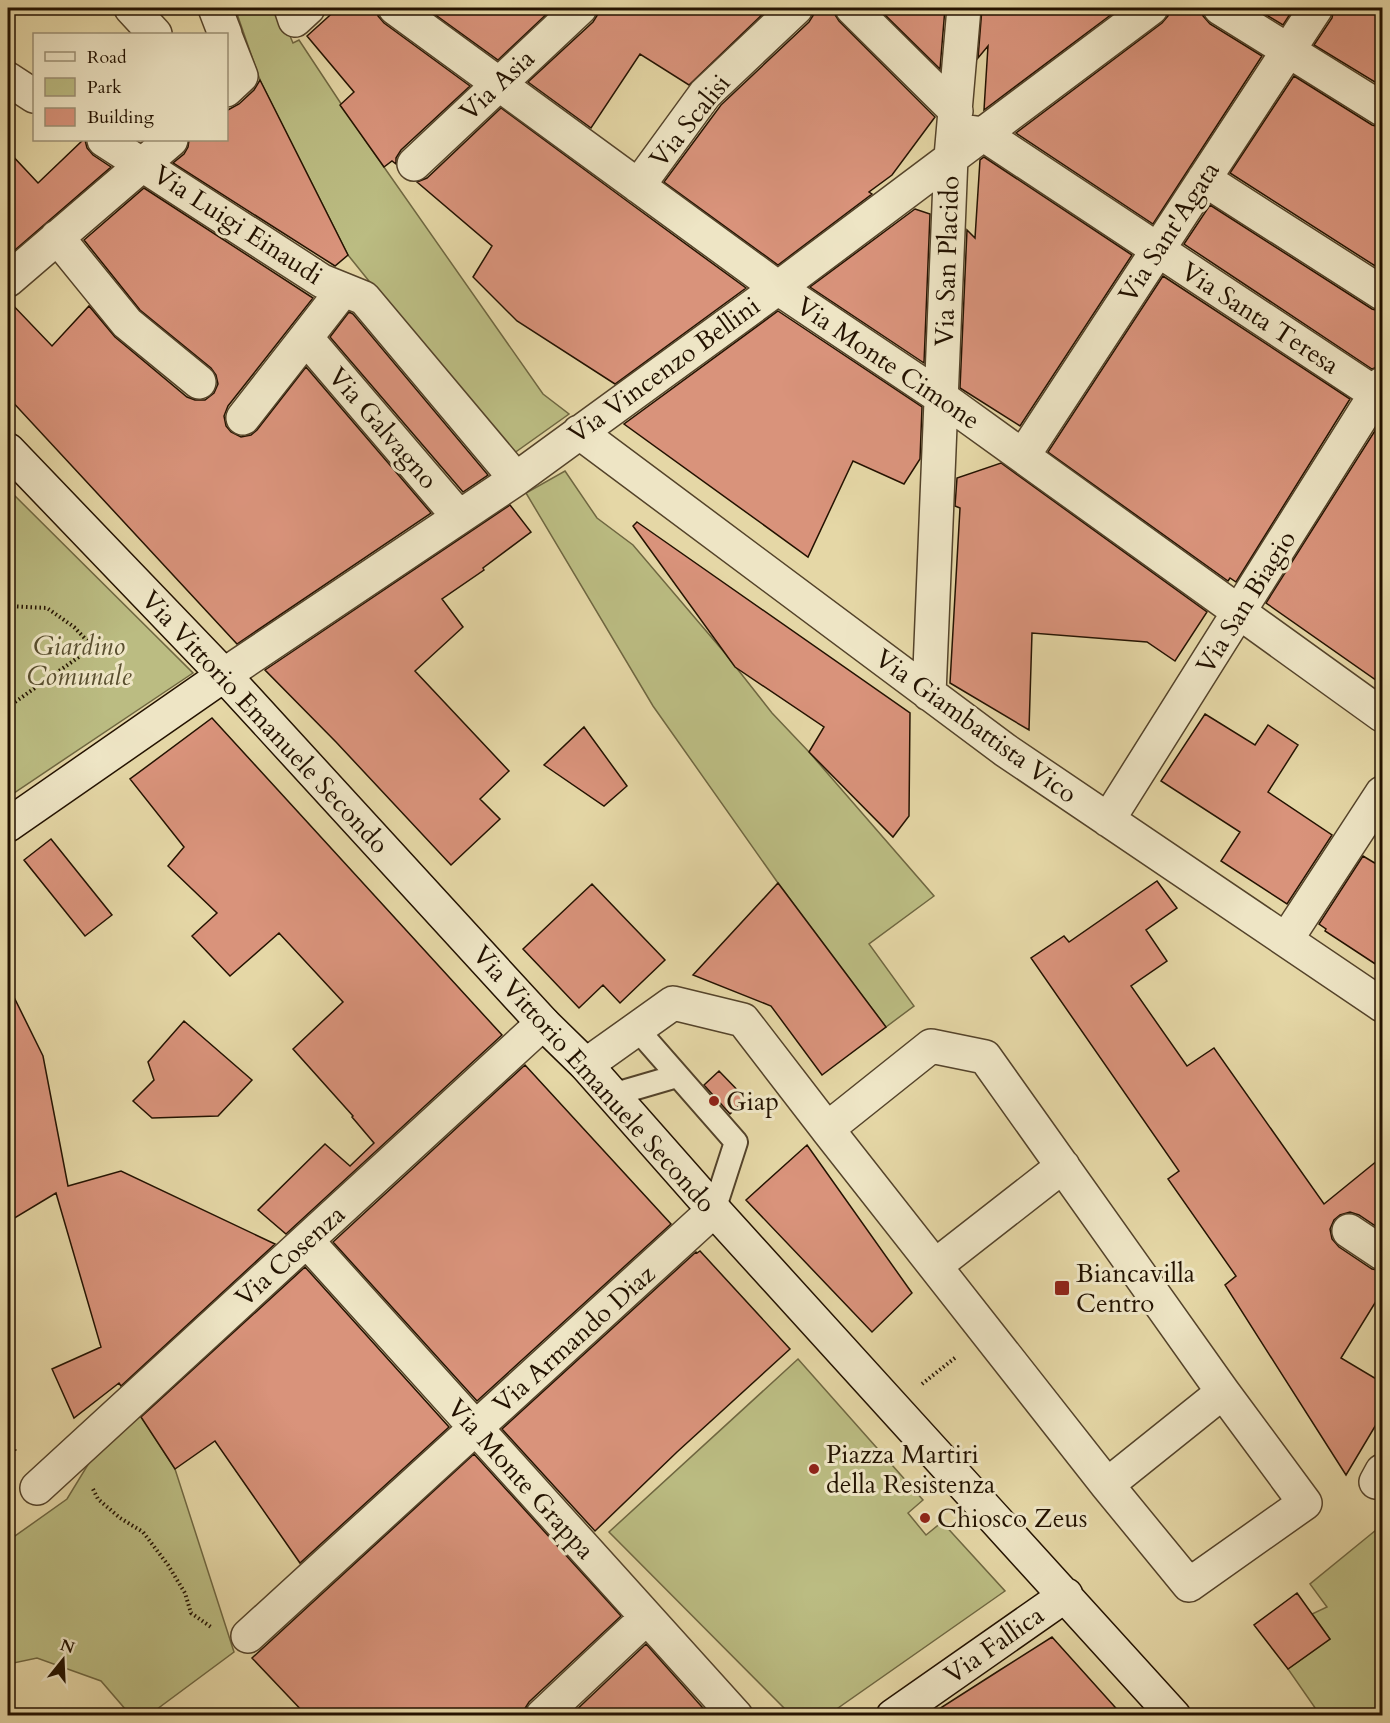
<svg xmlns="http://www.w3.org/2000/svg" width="1390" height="1723" font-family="Cardo,serif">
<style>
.green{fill:#bbbc82;stroke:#6f6741;stroke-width:1.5}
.building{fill:#d9937b;stroke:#231200;stroke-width:1.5}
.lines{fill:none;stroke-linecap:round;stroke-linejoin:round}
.lane-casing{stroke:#54432a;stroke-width:26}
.street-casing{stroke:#54432a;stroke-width:36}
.secondary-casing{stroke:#231200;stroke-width:36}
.path{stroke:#231200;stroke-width:4;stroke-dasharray:1.5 3;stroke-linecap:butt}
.lane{stroke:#eee5c5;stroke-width:22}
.street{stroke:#eee5c5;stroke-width:33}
.secondary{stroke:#eee5c5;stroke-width:33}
.poi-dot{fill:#8f2418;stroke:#eee5c5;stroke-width:2}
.labels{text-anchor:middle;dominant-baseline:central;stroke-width:6;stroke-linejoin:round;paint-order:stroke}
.street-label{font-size:26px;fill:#231200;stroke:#eee5c5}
.park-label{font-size:26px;font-style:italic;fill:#584e2e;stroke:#eee5c5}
.poi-label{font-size:26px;fill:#231200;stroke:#eee5c5;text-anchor:start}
</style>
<rect width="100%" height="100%" fill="#e5d7a6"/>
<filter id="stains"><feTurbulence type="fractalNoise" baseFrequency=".00333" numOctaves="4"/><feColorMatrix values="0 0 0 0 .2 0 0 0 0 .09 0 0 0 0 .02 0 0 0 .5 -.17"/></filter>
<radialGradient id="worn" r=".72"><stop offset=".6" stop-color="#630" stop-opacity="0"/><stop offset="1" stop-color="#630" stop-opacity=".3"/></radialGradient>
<path class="green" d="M235,8h43l15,35 6,-3 66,100 178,254 26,20 -59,42 -162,-201 -88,-175z
M565,471l32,47 36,27 91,107 48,61 37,39 125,144 -65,48 45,62 -28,21 -108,-144 -125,-177 -127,-213z
M8,489l185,184 -185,124z
M798,1359l125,141 -15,13 18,22 16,-13 63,69 -177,124h-37l-182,-183z
M139,1413l36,56 59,183 -85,63h-21l-2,-5 -25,-29 -64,-23 -28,6 -1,-2v-121l59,-42 25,-41z
M1376,1530l6,9v176h-16l-4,-6 -9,6h-33l-32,-46 42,-30 -18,-25 15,-7 -17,-23z"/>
<path class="building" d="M338,8h39l1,8 6,7 86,63 -69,64 -5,8v6l-4,-3 -8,6 -44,-62 14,-13 -47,-56z
M426,8h127l-55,52z
M598,8h171l-80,77 -49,-31 -49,74 -63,-46 65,-60 5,-8z
M814,8h20v5l5,8 96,96 -43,58 -23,17 3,2 -94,71 -114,-83 57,-77 88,-83 5,-8z
M878,8h67l-5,61z
M982,8h138l-136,102 4,-64 -10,12z
M1169,8h32l2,8 7,8 52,32 -109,168 -137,-91 146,-110 6,-7z
M1255,8h39l-11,17z
M1334,8h49v79l-69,-42 18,-27z
M1294,76l78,49 11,3v143l-153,-98z
M260,80l88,175 -13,11 -162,-103 11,-9 4,-7 1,-7h37v-29l13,-7 15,-14z
M501,108l126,93 119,87 -131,96 -98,-63 -44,-44 19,-31 -75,-64 10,-4z
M83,140h2l2,8 6,7 18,12 -103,89v-105l30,32z
M984,157l148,98 -112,171 -60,-38 7,-158 8,8 5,-78z
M144,188l169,110 -85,108 -4,10 2,10 5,6 10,5 10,-2 6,-5 49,-63 125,146 -194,131 -229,-247v-97l44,46 37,-40 26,31 72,60 8,3h10l9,-7 4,-9 -2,-9 -5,-7 -71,-58 -56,-70z
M1210,205l162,104 11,3v53l-11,4 -188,-125z
M915,209l15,5 -6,149 -114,-76z
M1163,276l187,123 -114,183 -6,-4 -2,3 -180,-129z
M778,311l144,96 -2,52 -16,25 -51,-23 -45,96 -184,-133z
M349,312l4,2 135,161 -25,17 -133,-155z
M1383,418v267l-117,-82z
M1001,463l206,149 -32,49 -28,-19 -115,-9 -3,97 -79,-47 10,-175 -5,-2 2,-28z
M510,505l21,27 -48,36 1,2 -42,29 21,28 -48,44 94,100 -29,28 20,20 -49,46 -115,-123 -71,-72z
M637,522l273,191 -1,103 -16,21 -84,-85 15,-25 -89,-60 -102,-141z
M1205,714l50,31 13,-20 30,20 -30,47 64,43 -45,69 -66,-43 19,-29 -79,-51z
M212,718l290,317 -216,199 -28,-24 67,-66 25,22 24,-23 -22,-26 1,-1 -60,-67 50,-47 -64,-69 -49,43 -38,-40 25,-23 -49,-47 16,-19 -54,-68z
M584,727l43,59 -23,20 -60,-41z
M51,839l61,76 -27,21 -61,-76z
M1363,856l20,12v101l-58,-38 1,-2 -7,-5z
M1157,881l20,27 -31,22 21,31 -36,25 56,80 27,-18 110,156 59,-48v75l-24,-16 -9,-3 -10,3 -6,5 -4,9 2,10 7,8 33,22 11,2v19l-42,68 42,25v30l-37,62 -121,-190 11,-9 -68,-97 11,-8 -148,-213 33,-22 5,6z
M778,883l108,144 -64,48 -51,-69 -78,-31z
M592,884l73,76 -45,43 -17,-18 -24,23 -56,-59z
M8,985l35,71 25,130 53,-15 154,73 -154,142 -2,-3 -45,35 -22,-49 49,-22 -45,-154 -48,29z
M184,1021l68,59 -34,36 -66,2 -19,-17 21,-21 -6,-18z
M525,1065l146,159 -194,177 -144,-159z
M719,1071l27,28 -16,15 -26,-29z
M807,1145l105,148 -40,39 -126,-132z
M700,1251l90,98 -113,103 -82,79 -93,-102 194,-177 1,1z
M305,1267l144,160 -149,136 -85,-122 -40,28 -34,-52z
M474,1454l147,162 -92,86 -5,8v6h-217l-55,-58z
M1297,1593l33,46 -42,30 -34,-44z
M1052,1637l71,79h-195l72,-46z
M646,1644l64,72h-140z"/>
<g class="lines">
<defs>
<path id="lane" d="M637,1029l99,113 -22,68
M612,1095l65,-19"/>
<path id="street" d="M131,8l24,26
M215,8l10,26
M291,8l4,12 13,-12
M395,8l383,280 164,110 440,317
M852,8l104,103
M1220,8l162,101
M226,38l15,38 -15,14
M8,79l26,17
M962,131l21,3 399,264
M104,140l218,141 42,17 152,181
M414,164l166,-156
M1204,179l178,114
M638,186l67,-92 91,-86
M57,237l70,86 72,59
M8,280l163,-140
M307,339l152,178
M243,418l100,-128
M579,432l426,318 377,255
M1023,456l293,-448
M224,675l292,-196 262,-191 373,-280
M929,694l22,-537 13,-149
M1108,820l274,-436
M1286,940l96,-147
M931,1046l54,11 238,335 82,111 -116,82 -82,-100 -280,-356z
M586,1065l87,-62 70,17 84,109
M1349,1231l33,22
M307,1241l429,475
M935,1266l128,-100
M1376,1482l6,-11
M1107,1485l116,-93
M37,1488l506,-465
M248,1636l466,-426
M542,1716l104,-98"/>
<path id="secondary" d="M8,450l216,225 319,348 43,42 128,145 460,506
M8,825l216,-150
M893,1716l173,-121"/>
</defs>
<use href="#lane" class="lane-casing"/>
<use href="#street" class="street-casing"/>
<use href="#secondary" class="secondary-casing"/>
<path class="path" d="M8,606l39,2 27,19 19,20 -85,60
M922,1384l34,-27
M8,1438l8,15
M93,1489l5,10 22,19 23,14 25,33 17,28 6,20 20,14"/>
<use href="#lane" class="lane"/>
<use href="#street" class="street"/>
<use href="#secondary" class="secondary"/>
</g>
<g class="poi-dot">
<circle cx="714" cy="1101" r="6"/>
<rect x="1054" y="1280" width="16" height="16" rx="3"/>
<circle cx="814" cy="1469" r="6"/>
<circle cx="925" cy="1518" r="6"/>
</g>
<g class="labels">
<g class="street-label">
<text transform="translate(497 85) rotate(-43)">Via Asia</text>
<text transform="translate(690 121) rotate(-51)">Via Scalisi</text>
<text transform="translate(238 225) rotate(33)">Via Luigi Einaudi</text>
<text transform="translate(1169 232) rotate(-57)">Via Sant'Agata</text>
<text transform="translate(947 261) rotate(-88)">Via San Placido</text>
<text transform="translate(1260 318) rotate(33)">Via Santa Teresa</text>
<text transform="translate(888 363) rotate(34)">Via Monte Cimone</text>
<text transform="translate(664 370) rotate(-36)">Via Vincenzo Bellini</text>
<text transform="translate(383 428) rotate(49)">Via Galvagno</text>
<text transform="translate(1246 602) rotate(-58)">Via San Biagio</text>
<text transform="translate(265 722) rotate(47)">Via Vittorio Emanuele Secondo</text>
<text transform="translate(976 726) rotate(36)">Via Giambattista Vico</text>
<text transform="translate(594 1079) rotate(48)">Via Vittorio Emanuele Secondo</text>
<text transform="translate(290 1256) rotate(-42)">Via Cosenza</text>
<text transform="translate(574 1339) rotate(-42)">Via Armando Diaz</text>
<text transform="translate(521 1479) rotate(48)">Via Monte Grappa</text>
<text transform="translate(994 1645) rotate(-35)">Via Fallica</text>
</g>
<g class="park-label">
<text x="79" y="646">Giardino<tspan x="79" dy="30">Comunale</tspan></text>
</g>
<g class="poi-label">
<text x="726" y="1101">Giap</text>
<text x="1076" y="1273">Biancavilla<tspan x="1076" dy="30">Centro</tspan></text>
<text x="826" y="1454">Piazza Martiri<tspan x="826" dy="30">della Resistenza</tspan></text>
<text x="937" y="1518">Chiosco Zeus</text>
</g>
</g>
<rect width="1390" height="1723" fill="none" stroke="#e5d7a6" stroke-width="30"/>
<rect x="9" y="9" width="1372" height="1705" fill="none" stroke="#231200" stroke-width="3"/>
<rect x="15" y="15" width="1360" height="1693" fill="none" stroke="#231200" stroke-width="1.5"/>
<rect x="33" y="33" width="195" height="108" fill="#eee5c5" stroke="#9d9176" stroke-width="1.5"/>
<rect x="45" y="52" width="30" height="9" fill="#eee5c5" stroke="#9d9176" stroke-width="1.5"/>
<text x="87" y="63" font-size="18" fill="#231200">Road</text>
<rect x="45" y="78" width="30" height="18" fill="#bbbc82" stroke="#9d9176" stroke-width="1.5"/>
<text x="87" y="93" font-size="18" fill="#231200">Park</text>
<rect x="45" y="108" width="30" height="18" fill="#d9937b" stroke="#9d9176" stroke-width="1.5"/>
<text x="87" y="123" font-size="18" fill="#231200">Building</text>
<g transform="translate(63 1660) rotate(18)" stroke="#eee5c5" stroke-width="4.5" paint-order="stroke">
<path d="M0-4.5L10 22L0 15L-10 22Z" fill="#231200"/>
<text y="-9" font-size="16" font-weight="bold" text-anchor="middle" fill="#231200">N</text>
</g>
<rect width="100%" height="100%" filter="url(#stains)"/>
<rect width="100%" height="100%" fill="url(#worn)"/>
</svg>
